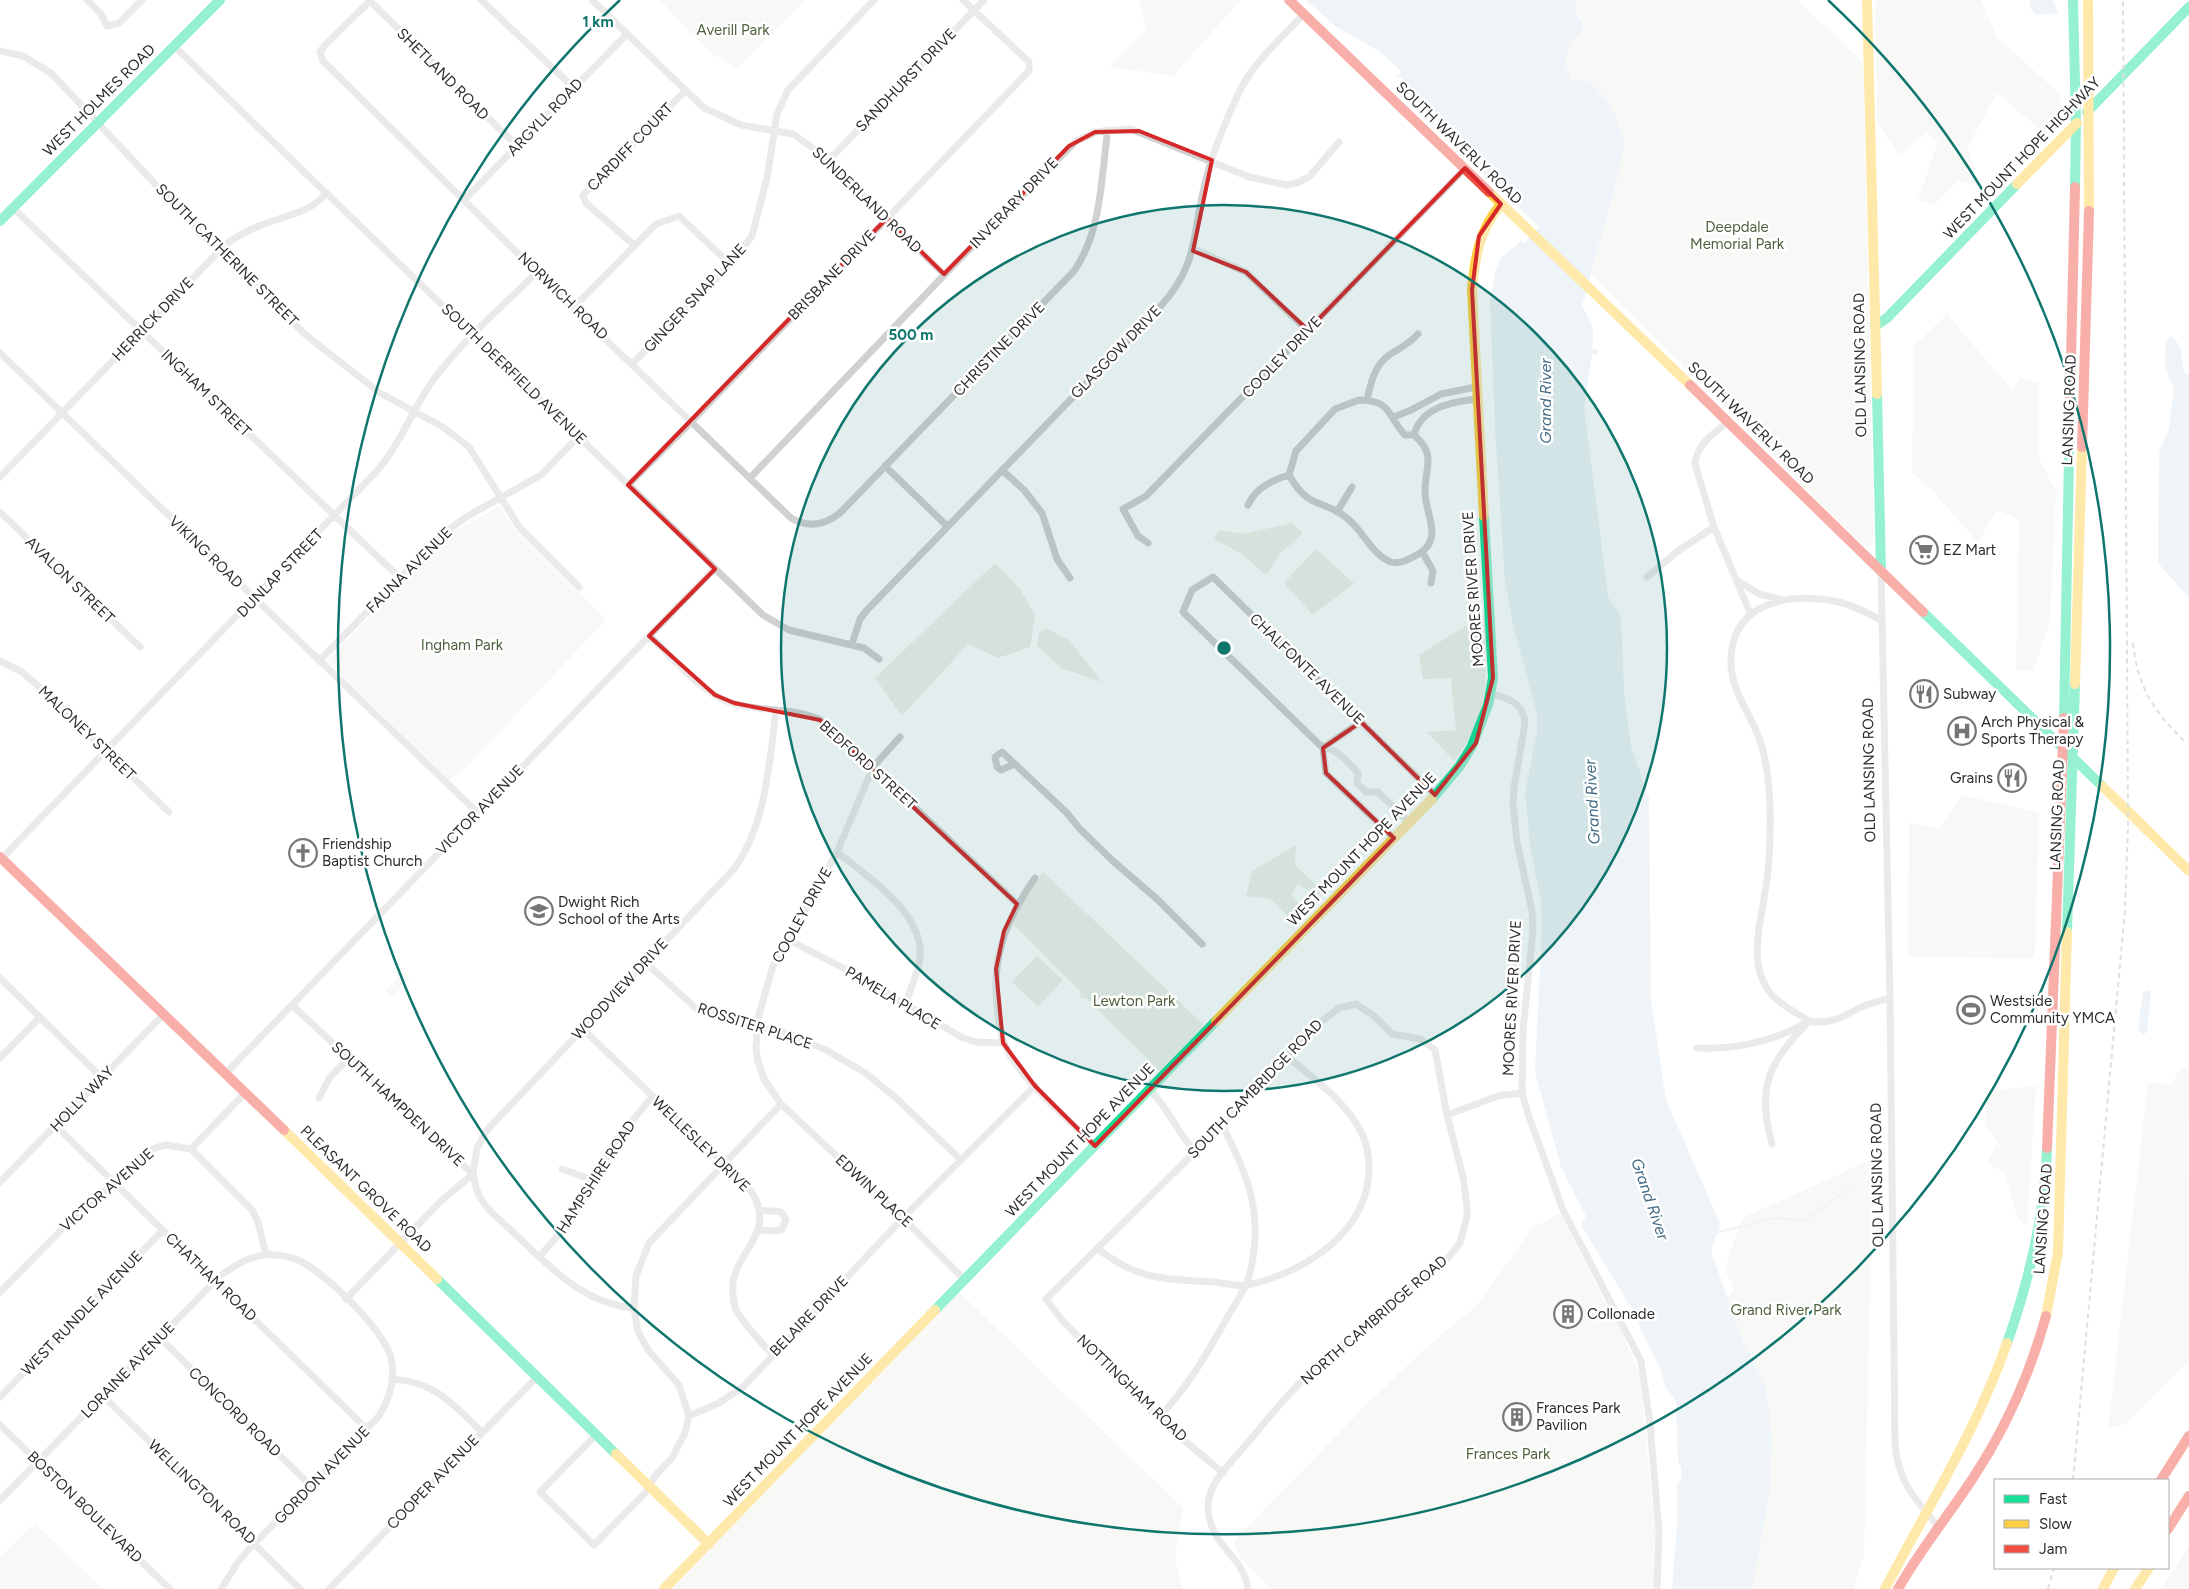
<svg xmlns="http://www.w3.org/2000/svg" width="2189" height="1589" font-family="Figtree,sans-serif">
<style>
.green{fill:#eff2eb}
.water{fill:#d9e6ee}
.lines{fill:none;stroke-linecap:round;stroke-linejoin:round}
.stream{stroke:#d9e6ee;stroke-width:2}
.street{stroke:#d1d1d1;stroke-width:7}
.fast{stroke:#16e098;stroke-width:10}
.slow{stroke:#ffcf43;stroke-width:10}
.jam{stroke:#f24e42;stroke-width:10}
.rail{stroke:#b8b8b8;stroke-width:2;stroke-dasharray:5 4;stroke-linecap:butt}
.marked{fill:none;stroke:#d62828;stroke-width:4;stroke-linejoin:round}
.ring{fill:none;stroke:#0f766e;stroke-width:2.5}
.labels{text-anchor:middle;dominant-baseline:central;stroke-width:5;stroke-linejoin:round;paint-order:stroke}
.park-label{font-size:15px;fill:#4f623f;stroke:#fff}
.street-label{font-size:15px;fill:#2c2c2c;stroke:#fff}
.poi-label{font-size:15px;fill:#2c2c2c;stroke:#fff;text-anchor:start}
.water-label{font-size:16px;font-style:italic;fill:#436b85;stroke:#fff}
.centre{fill:#0f766e;stroke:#fff;stroke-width:2.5}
.ring-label{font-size:15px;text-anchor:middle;font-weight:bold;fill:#0f766e;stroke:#fff;stroke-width:5;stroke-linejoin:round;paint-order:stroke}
</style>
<rect width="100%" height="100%" fill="#fff"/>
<path class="green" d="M660,0h145l-68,70 -30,-20z
M1139,0h102l-68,76 -63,-9 36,-37z
M1576,0h222l65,63 11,479 -4,4h-6l-273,-272 28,-101 -29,-91 -19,-3 -6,-17 5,-21 9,-5 4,-17 -7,-6z
M1875,0h106l16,37 63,57 2,25 -14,17 -51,-43 -29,53 10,40 -20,-6 -25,25 -15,-5 20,-59 -12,-8 -28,22 -21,-34z
M1947,314l65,76 9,-13 18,6 -1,73 18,36 -6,130 -17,49 -17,-1 3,-151 -22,-9 -19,33 -48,-55 -18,-15 2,-127z
M500,506l14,22 92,92 -147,155h-5l-5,5 -122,-119 124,-128z
M1292,523l11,10 -22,20 -15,22 -24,-21 -28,-15 6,-9 23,4z
M1316,549l38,34 -41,32 -29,-32z
M995,563l25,26 15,26 -5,32 -32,11 -30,-14 -66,72 -27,-38z
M1485,614c2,59 7,97 -31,147l-27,-29 29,-2 -5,-52 -28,1 -4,-24z
M1046,628l24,13 32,41 -41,-14 -24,-23 2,-12z
M1962,795l77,18 -4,145 -127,-1 1,-134 31,5z
M1296,845l-1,20 27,26 -4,5 -20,-12 -7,11 14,14 -14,10 -21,-20 -24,-3 6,-25z
M1043,872l161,153 -44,46 -73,-72 -7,-2 1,-5 -70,-70 18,-32z
M1037,956l26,24 -25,27 -26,-25z
M403,972l7,6 -18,19 -7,-6z
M2180,1068l9,2v46l-2,3 2,241 -63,64 -18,5 40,-347 24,3z
M2036,1086l-9,141 -9,-8 -14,-47 -17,-9 11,-22 -12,-13 -1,-37z
M1873,1159l-9,395 -10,35h-102l5,-37 -15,-212 -16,-41 8,-8 -9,-24 17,-49z
M1560,1213l43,85 14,23 23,54 15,157 -1,57h-382l-33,-32 -5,-16 130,-134 56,-54 58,-49 54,-76z
M956,1289l227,219 -8,50 8,31h-520z
M35,1523l68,66h-103v-31z
M2189,1546v43h-28z"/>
<path class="water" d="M1306,0h270v13c12,12 7,21 -6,29l-5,20 6,17 19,3 16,17 10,18 8,26 -5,30 -37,133c8,14 14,25 10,42l6,2 -1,5 -5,-1 -8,54 24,189 13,19 3,77 7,53 18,52 2,202 15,100 54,123 -9,28 31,89 24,48 6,49 -2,53 -18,99h-80l5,-63v-42l5,-7 -1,-10 -3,-4 -2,-62 -11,-15 -4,-15 -31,-65 -49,-81 5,-9 -25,-49 -26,-95 7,-146 -1,-25 -11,-57 -5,-51 12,-61v-19l-23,-84 -9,-48 -10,-154 -5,-125 6,-34 6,-11 19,-16 3,2 15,-16 -57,-55c3,-8 2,-13 -4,-19l-62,-58 -15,-18 -6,1 6,-7 -21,-19 -45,-26z
M2029,0h24l5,13 -21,2 -6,-6z
M2171,336c13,11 10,21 13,36l5,2v224l-31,-35 1,-111 10,-23 5,-41 -9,-20v-17l2,-12z
M2148,990l3,3 -4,39 -4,3 -5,-6 5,-37z"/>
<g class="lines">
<path class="stream" d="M1715,1233l60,-15 30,2 45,-32"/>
<path class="street" d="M87,0l14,14 6,12 12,-3 23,-23
M371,0l-47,46 -4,6 3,9 250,247 218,210c17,10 34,7 49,-5l234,-242c27,-39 27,-89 33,-135l-2,-6
M481,0l93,88
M592,0l112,108 37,17 52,9 31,22 120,118
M370,1l147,145
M174,46l589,569 26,15 75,18 15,11
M0,51l23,5 28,17 168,179 88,84 73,57 63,34 26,20 51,81 59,59
M828,161l156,-161
M464,200l163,-166
M13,208l387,370
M635,246l-49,-43 -3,-8 102,-104
M1194,249l52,23 62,59
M573,308l83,-84 23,-8 51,48
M0,353l478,460
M633,363l97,-99 22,-28 15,-58 10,-64 11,-24 86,-90
M1359,400c33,0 28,16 46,35h9c23,20 11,31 11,56 0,26 22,50 -12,66 -7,4 -15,7 -22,5 -18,-6 -28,-31 -43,-43 -25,-21 -39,-8 -59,-44l7,-24 39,-42z
M1367,400c4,-17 7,-34 22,-45 11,-7 20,-11 29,-21
M1394,417l17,-7 30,-16 35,-7
M1728,421c-14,14 -31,21 -33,43l19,63 37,88
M1414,435c7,-28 38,-33 62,-36
M885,466l62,60
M1002,470l22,20 18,23 15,46 13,19
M0,477l225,-232c13,-10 26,-16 42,-22 20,-8 45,-11 59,-30
M750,478l200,-209 126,-128 19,-9 36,-3 118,48 37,8 11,-2 12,-6 30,-35
M628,485l59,-59 342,-355v-9l-66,-62
M1248,505c7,-17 24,-25 41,-30
M0,512l140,135
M1337,512l15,-25
M1148,543l-10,-7 -15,-27 23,-13 319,-328
M1423,553l10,18 -2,12
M1881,571l9,427 5,445c3,39 19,55 43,83
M1647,577l31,-26 36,-24
M1738,581l21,13 21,5
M649,636c25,22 48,54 80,66 27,10 59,5 87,16 6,2 12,8 18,13l183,173
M852,644l8,-25 7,-9 293,-303c42,-47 31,-76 47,-131 6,-25 30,-86 45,-105 15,-21 34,-38 52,-57
M0,661l22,11 14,12 133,128
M319,661l123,-126 24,-18 75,-42 37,-38
M1491,694c18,4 32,9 34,29l-11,65 -1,15 4,39 15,69 1,19 -10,101 -1,62 6,21 35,96 78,151 9,63 9,109 -2,56
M900,737l-27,30 -36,85 -64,114 -15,52 -2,30 2,14 6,17 17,25 122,114 62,62
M1323,748c15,0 25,15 35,25l-1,10 9,9h12l31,30
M1323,748l38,-26
M1014,764l-13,6 -4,-3 -2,-10 7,-5 64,60 14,17 33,32 45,39 44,44
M1394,838l-68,-65 -3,-25 -140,-136 9,-22 21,-13 222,218
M837,852c31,25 87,61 83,105 -2,17 -10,32 -15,48
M0,860l376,-388c25,-28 36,-63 58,-93 29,-39 69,-73 103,-107
M1035,878c-30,43 -45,82 -37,135 1,10 2,22 6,31 17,37 62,73 91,102
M787,939l60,31 116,68 13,4 27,1
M645,962l54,49 89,23 38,16 38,22 31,25 66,63
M0,978l102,100
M292,1005l181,169c2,9 3,18 8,25 8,13 21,23 32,33 35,34 71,72 121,76
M583,1029c39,38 79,76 118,113 17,16 46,38 55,58 17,39 -28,56 -23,95 1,5 1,11 3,15 9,16 24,31 36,44
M1697,1048c39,2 78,-7 112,-27 19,4 32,-3 48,-12 10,-5 22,-8 33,-11
M0,1058l40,-41
M225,1074l489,-505
M1150,1090c18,18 28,43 45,62
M319,1098l11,-21 18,-18
M1447,1115l51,-19 24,-3
M55,1125l312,304
M1772,1144c-16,-58 -3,-81 37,-123 -12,-8 -27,-15 -37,-26 -25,-29 -12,-69 -7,-102 3,-19 5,-38 5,-57 1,-32 0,-70 -12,-101 -9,-22 -26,-45 -27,-70 -2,-64 58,-73 108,-63 14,3 28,11 42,18
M191,1149l61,61 6,12 8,33
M562,1169l33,12
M0,1182l163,-167
M759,1210l22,2 5,7 -4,10 -4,2 -19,-1
M1097,1248c41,33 68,31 117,34 10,1 24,5 34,3 57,-13 121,-53 121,-117 0,-13 -2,-25 -8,-36 -15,-31 -49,-54 -74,-76
M539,1257l29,-33 27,-43 4,-11 14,-26 40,-48
M0,1292l86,-87 29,-22 26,-26 14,-9 11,-3 25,4 54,-56
M346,1299l95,-98 32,-27 4,-26 10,-18 247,-261c32,-44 35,-105 42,-158
M160,1338l151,148
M393,1379c42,3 60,25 89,53
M103,1396l197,193
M0,1397l163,-167
M689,1416l-10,-31 -30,-34 -11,-19 -4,-24 2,-32 13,-33 132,-139
M1158,1418c29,-29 49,-65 69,-100 6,-11 14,-22 19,-33 8,-21 11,-50 8,-72 -3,-32 -19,-61 -32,-89
M0,1425l170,164
M596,1435l-56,57 54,53 51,-52 10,-17 17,-18 13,-25 4,-17 30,-13 24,-16 160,-169 132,-132
M1223,1473l-65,-55 -96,-98 -16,-21 149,-147 122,-127 22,-17 17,-4 18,12 18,18 28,5 15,11 12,65 16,62 4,29v10l-7,27 -13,16c-50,42 -105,80 -150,127 -19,19 -35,40 -52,60 -14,17 -37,37 -37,60 1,42 35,47 40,83
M0,1500l220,-224c14,-10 28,-19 44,-21 11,-1 25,1 34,5 28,13 85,69 93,98 5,21 -1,40 -12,58l-130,133 -11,13 -17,27
M329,1589l208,-212"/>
<path class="fast" d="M2073,0l3,124 -1,63
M2087,112l102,-105
M0,221l220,-221
M1875,326l12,-8 130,-134
M1877,394l4,177
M1923,612l179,174
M2064,718l6,-314
M1432,799l27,-32 12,-19 17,-43 5,-27 -9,-162
M2067,932l8,-248
M437,1279l179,175
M935,1310l281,-289
M2007,1343c22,-62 38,-129 40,-195"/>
<path class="slow" d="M1867,0l10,394
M2088,0l1,211
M2017,184l60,-61
M1489,192l201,193
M1484,516l-12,-226c3,-33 7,-60 29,-86
M2075,684l7,-237
M2102,786l87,85
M1216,1021l216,-222
M284,1130l153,149
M2046,1316l12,-64 9,-320
M616,1454l93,90
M664,1589l271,-279
M1885,1589c42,-81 92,-159 122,-246
M2103,1589l11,-21
M2135,1589l14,-21"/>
<path class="jam" d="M1289,0l200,192
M1690,385l233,227
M2070,404l5,-217
M2082,447l7,-236
M0,857l284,273
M2047,1148l17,-430
M2161,1480l28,-44
M2168,1529l21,-33
M1898,1589c22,-39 50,-73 75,-111 33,-50 57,-104 73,-162"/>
<path class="rail" d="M2133,643c5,46 20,66 51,98
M2073,1480l52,-570 3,-85 -5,-825
M2048,1589l6,-21"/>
</g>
<path d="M0 0H2189V1589H0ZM1139,131l73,29 -19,91 53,21 62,58 157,-162 36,36 -22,32 -7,54 21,388 -17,65 -41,52 -74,-73 -38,26 3,25 68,65 -299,308 -60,-60 -32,-43 -7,-74 8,-38 13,-27 -197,-184 -86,-17 -19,-8 -66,-59 66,-67 -87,-84 259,-267 57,56 125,-128 26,-14z" fill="#fff" fill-opacity=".55" fill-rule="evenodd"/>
<path class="marked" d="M1139,131l73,29 -19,91 53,21 62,58 157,-162 36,36 -22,32 -7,54 21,388 -17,65 -41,52 -74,-73 -38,26 3,25 68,65 -299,308 -60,-60 -32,-43 -7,-74 8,-38 13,-27 -197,-184 -86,-17 -19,-8 -66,-59 66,-67 -87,-84 259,-267 57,56 125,-128 26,-14z"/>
<circle cx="1224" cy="648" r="443" fill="#0f766e" fill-opacity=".12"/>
<g class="ring">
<circle cx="1224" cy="648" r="443"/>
<path d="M1828 0A886 886 0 1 1 620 0"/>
</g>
<defs>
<symbol id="supermarket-ring" viewBox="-11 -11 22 22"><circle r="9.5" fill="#fff" stroke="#767676" stroke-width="1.5"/><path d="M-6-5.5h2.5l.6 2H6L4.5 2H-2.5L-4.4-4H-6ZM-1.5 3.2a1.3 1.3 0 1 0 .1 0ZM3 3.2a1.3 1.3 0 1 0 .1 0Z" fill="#767676"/></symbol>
<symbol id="restaurant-ring" viewBox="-11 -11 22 22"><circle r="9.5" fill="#fff" stroke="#767676" stroke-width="1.5"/><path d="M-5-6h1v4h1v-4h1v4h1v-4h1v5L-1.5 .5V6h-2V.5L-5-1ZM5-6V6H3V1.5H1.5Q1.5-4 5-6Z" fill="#767676"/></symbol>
<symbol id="hospital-ring" viewBox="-11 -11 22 22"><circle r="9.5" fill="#fff" stroke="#767676" stroke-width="1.5"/><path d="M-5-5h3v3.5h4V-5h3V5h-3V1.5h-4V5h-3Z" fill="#767676"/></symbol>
<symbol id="church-ring" viewBox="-11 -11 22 22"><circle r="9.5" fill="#fff" stroke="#767676" stroke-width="1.5"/><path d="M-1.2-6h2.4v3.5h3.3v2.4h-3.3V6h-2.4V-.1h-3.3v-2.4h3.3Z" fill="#767676"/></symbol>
<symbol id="school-ring" viewBox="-11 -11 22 22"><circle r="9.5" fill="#fff" stroke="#767676" stroke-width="1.5"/><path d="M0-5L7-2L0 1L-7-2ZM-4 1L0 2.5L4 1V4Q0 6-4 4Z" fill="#767676"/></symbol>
<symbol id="stadium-ring" viewBox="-11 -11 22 22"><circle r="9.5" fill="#fff" stroke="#767676" stroke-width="1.5"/><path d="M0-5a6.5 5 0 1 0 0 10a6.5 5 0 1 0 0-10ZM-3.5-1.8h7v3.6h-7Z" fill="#767676"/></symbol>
<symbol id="building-ring" viewBox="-11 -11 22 22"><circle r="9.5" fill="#fff" stroke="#767676" stroke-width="1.5"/><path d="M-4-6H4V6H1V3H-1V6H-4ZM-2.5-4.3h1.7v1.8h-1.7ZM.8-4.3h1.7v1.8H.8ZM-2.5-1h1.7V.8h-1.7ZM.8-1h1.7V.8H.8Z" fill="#767676"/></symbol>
</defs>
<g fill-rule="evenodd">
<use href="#supermarket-ring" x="1908" y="534" width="32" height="32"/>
<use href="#restaurant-ring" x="1908" y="678" width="32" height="32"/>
<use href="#hospital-ring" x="1946" y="715" width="32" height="32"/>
<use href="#restaurant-ring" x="1996" y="762" width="32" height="32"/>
<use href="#church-ring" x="287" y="837" width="32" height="32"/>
<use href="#school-ring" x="523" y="895" width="32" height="32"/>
<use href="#stadium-ring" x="1955" y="994" width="32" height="32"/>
<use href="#building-ring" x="1552" y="1298" width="32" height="32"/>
<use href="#building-ring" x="1501" y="1401" width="32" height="32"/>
</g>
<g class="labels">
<g class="park-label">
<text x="733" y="30">Averill Park</text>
<text x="1737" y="227">Deepdale<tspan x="1737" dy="17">Memorial Park</tspan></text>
<text x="462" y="645">Ingham Park</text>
<text x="1134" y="1001">Lewton Park</text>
<text x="1786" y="1310">Grand River Park</text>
<text x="1508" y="1454">Frances Park</text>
</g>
<g class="street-label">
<text transform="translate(443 74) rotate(45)">SHETLAND ROAD</text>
<text transform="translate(906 80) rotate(-46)">SANDHURST DRIVE</text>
<text transform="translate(99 100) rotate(-45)">WEST HOLMES ROAD</text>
<text transform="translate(545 117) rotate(-46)">ARGYLL ROAD</text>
<text transform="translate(1459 143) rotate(44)">SOUTH WAVERLY ROAD</text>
<text transform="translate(630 147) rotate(-46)">CARDIFF COURT</text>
<text transform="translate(2022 158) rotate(-46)">WEST MOUNT HOPE HIGHWAY</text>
<text transform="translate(867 200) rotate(44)">SUNDERLAND ROAD</text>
<text transform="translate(1014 203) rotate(-46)">INVERARY DRIVE</text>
<text transform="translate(227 255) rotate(45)">SOUTH CATHERINE STREET</text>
<text transform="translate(832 275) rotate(-46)">BRISBANE DRIVE</text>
<text transform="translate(563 296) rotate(44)">NORWICH ROAD</text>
<text transform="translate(695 298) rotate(-47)">GINGER SNAP LANE</text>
<text transform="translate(153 319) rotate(-46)">HERRICK DRIVE</text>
<text transform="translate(999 349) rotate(-46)">CHRISTINE DRIVE</text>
<text transform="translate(1116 352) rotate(-46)">GLASGOW DRIVE</text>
<text transform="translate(1282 357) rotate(-46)">COOLEY DRIVE</text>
<text transform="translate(1860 365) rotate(-91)">OLD LANSING ROAD</text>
<text transform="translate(514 374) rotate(44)">SOUTH DEERFIELD AVENUE</text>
<text transform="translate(206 393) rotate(44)">INGHAM STREET</text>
<text transform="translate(2069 410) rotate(-88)">LANSING ROAD</text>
<text transform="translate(1751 423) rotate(44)">SOUTH WAVERLY ROAD</text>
<text transform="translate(206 552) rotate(44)">VIKING ROAD</text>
<text transform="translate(409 570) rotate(-45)">FAUNA AVENUE</text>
<text transform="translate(280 573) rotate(-46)">DUNLAP STREET</text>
<text transform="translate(70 580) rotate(44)">AVALON STREET</text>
<text transform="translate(1473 589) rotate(-94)">MOORES RIVER DRIVE</text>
<text transform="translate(1307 669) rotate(44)">CHALFONTE AVENUE</text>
<text transform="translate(87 733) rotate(44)">MALONEY STREET</text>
<text transform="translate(868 765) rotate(42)">BEDFORD STREET</text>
<text transform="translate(1869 770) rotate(-91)">OLD LANSING ROAD</text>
<text transform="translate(480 810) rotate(-46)">VICTOR AVENUE</text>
<text transform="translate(2057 815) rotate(-88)">LANSING ROAD</text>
<text transform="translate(1362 849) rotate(-46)">WEST MOUNT HOPE AVENUE</text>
<text transform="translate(802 915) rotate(-61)">COOLEY DRIVE</text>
<text transform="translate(620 989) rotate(-47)">WOODVIEW DRIVE</text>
<text transform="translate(893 998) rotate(31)">PAMELA PLACE</text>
<text transform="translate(1512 998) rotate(-87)">MOORES RIVER DRIVE</text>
<text transform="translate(755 1026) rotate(18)">ROSSITER PLACE</text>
<text transform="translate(1255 1089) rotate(-46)">SOUTH CAMBRIDGE ROAD</text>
<text transform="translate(82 1099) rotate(-46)">HOLLY WAY</text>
<text transform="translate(398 1104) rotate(43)">SOUTH HAMPDEN DRIVE</text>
<text transform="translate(1080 1140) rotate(-46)">WEST MOUNT HOPE AVENUE</text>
<text transform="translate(701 1144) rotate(44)">WELLESLEY DRIVE</text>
<text transform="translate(1877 1175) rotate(-91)">OLD LANSING ROAD</text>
<text transform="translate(596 1177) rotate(-57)">HAMPSHIRE ROAD</text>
<text transform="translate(366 1189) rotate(44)">PLEASANT GROVE ROAD</text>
<text transform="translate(107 1190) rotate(-41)">VICTOR AVENUE</text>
<text transform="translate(874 1191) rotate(43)">EDWIN PLACE</text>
<text transform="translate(2043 1219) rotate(-86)">LANSING ROAD</text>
<text transform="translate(211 1277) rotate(44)">CHATHAM ROAD</text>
<text transform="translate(82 1313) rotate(-46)">WEST RUNDLE AVENUE</text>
<text transform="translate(809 1316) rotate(-46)">BELAIRE DRIVE</text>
<text transform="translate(1374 1320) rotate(-41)">NORTH CAMBRIDGE ROAD</text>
<text transform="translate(128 1370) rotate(-46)">LORAINE AVENUE</text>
<text transform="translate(1132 1388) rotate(44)">NOTTINGHAM ROAD</text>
<text transform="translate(235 1412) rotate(44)">CONCORD ROAD</text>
<text transform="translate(798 1430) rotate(-46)">WEST MOUNT HOPE AVENUE</text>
<text transform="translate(322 1475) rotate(-46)">GORDON AVENUE</text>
<text transform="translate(433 1482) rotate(-46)">COOPER AVENUE</text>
<text transform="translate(202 1492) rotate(44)">WELLINGTON ROAD</text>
<text transform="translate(85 1507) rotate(44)">BOSTON BOULEVARD</text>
</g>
<g class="poi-label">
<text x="1943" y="550">EZ Mart</text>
<text x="1943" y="694">Subway</text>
<text x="1981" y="722">Arch Physical &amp;<tspan x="1981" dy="17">Sports Therapy</tspan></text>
<text x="1993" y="778" text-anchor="end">Grains</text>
<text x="322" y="844">Friendship<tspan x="322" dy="17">Baptist Church</tspan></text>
<text x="558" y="902">Dwight Rich<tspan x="558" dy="17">School of the Arts</tspan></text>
<text x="1990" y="1001">Westside<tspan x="1990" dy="17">Community YMCA</tspan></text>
<text x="1587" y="1314">Collonade</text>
<text x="1536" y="1408">Frances Park<tspan x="1536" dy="17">Pavilion</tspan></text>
</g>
<g class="water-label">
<text transform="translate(1545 401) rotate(-90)">Grand River</text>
<text transform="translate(1592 802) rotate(-93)">Grand River</text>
<text transform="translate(1650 1199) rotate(71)">Grand River</text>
</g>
</g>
<circle cx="1224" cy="648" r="8" class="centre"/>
<g class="ring-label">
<text x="598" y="27">1 km</text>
<text x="911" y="340">500 m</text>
</g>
<rect x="1994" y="1479" width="175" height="90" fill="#ffffff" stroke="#ababab"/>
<rect x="2004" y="1495" width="25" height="8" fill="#16e098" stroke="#ababab"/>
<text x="2039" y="1504" font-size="15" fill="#2c2c2c">Fast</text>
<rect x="2004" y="1520" width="25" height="8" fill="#ffcf43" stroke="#ababab"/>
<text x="2039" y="1529" font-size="15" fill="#2c2c2c">Slow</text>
<rect x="2004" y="1545" width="25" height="8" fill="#f24e42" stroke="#ababab"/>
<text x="2039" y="1554" font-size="15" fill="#2c2c2c">Jam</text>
</svg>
